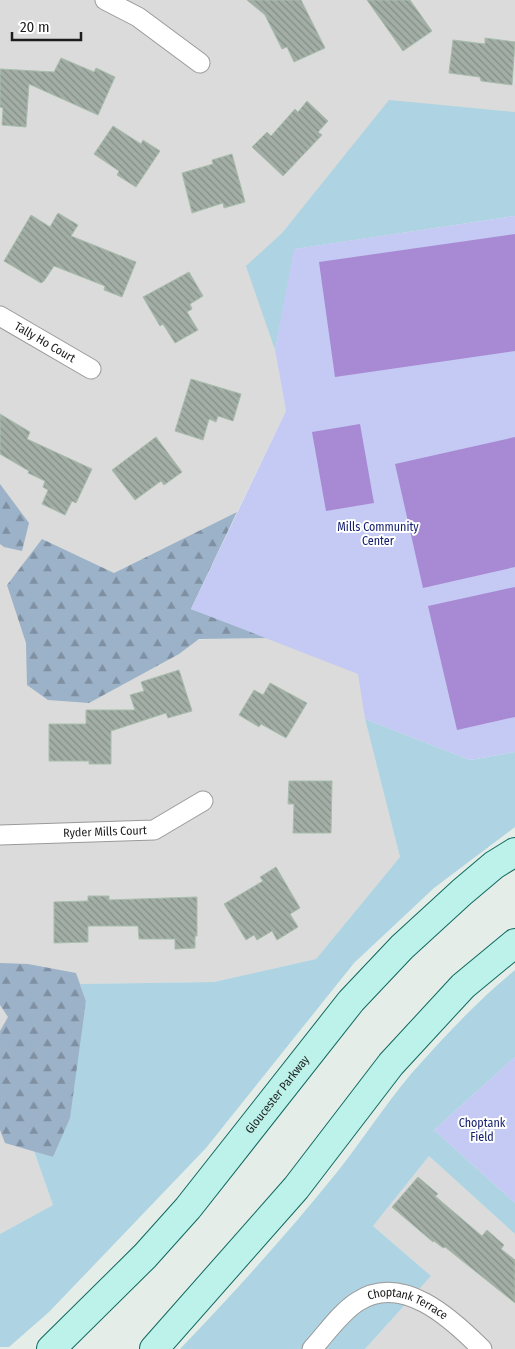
<svg xmlns="http://www.w3.org/2000/svg" width="515" height="1349" font-family="'Fira Sans Condensed',sans-serif">
<style>
.residential{fill:#dadbda}
.grass{fill:#aed3e2}
.forest{fill:url(#forest-firs)}
.park{fill:#c4caf3}
.pitch{fill:#a889d4}
.building{fill:url(#building-back-hatch);stroke:#a8bdad}
.lines{fill:none;stroke-linecap:round;stroke-linejoin:round}
.street-casing{stroke:#9a9a9a;stroke-width:21}
.secondary-casing{stroke:#10685f;stroke-width:30}
.street{stroke:#fff;stroke-width:19}
.secondary{stroke:#bcf2ea;stroke-width:28}
.labels{text-anchor:middle;dominant-baseline:central;stroke-width:4;stroke-linejoin:round;paint-order:stroke}
.street-label{font-size:12px;fill:#1d1d1d;stroke:#fff}
.park-label{font-size:12px;fill:#16226f;stroke:#fff}
</style>
<defs>
<pattern id="forest-firs" width="22" height="20" patternUnits="userSpaceOnUse" patternTransform="scale(1.25)"><rect width="22" height="20" fill="#9cb2c8"/><path d="M5 1l3.5 6h-7zM16 11l3.5 6h-7z" fill="#7f90a2"/></pattern>
<pattern id="building-back-hatch" width="6" height="6" patternUnits="userSpaceOnUse" patternTransform="scale(1.25)"><rect width="6" height="6" fill="#a3afa6"/><path d="M-1 5l2 2M0 0l6 6M5-1l2 2" fill="none" stroke="#848e87"/></pattern>
</defs>
<rect width="100%" height="100%" fill="#e4ede8"/>
<path class="residential" d="M0,0h515v112l-126,-11 -107,132 -35,33 28,84 11,61 -49,101 -123,61 -72,-33 -16,103 243,-5 90,36 6,45 35,138 -84,102 -102,23 -196,3 11,152 24,68 -53,29z
M429,1156l86,78v115h-150l66,-73 -58,-50z"/>
<path class="grass" d="M389,100l126,12v104l-220,33 -20,101 -29,-84 36,-33z
M365,719l105,41 45,-8v75l-81,61 -80,75 -148,185 -157,164 -40,35h-9v-113l53,-29 -19,-54 19,6 24,-103 9,-53 -6,-17 134,-2 102,-23 84,-102z
M515,970v87l-81,73 81,73v31l-86,-78 -56,70 58,50 -66,73h-185c55,-57 108,-116 158,-178 25,-32 47,-66 73,-97 33,-37 66,-73 104,-104z"/>
<path class="forest" d="M0,484l29,39 -7,28 -18,-4 -4,-3z
M237,512l-46,97 78,29 -70,1 -20,15 -90,49 -41,-3 -21,-15 -1,-42 -19,-58 35,-46 72,34z
M0,963l28,1 48,9 10,28 -16,117 -17,39 -48,-14 -5,-13v-99l8,-14 -8,-12z"/>
<path class="park" d="M515,216v536l-45,8 -105,-41 -7,-45 -167,-65 95,-198 -11,-61 19,-101z
M515,1057v146l-81,-73z"/>
<path class="pitch" d="M515,234v117l-180,26 -16,-115z
M360,424l14,79 -48,8 -14,-79z
M515,437v130l-92,21 -28,-124z
M515,587v130l-58,13 -29,-124z"/>
<path class="building" d="M247,0h54l24,48 -31,14 -7,-15 -5,2 -17,-34z
M367,0h43l22,31 -29,20z
M485,38l30,4 -3,43 -31,-4 -1,-4 -31,-4 4,-33 32,4z
M61,58l33,14 2,-4 19,9 -17,38 -69,-31 -3,43 -24,-2 1,-17 -3,-1v-38l54,3z
M307,101l21,20 -10,11 4,3 -39,41 -31,-29 15,-15 4,4 24,-27 3,3z
M113,126l28,18 2,-4 17,11 -24,36 -19,-12 2,-4 -25,-17z
M232,154l13,48 -21,6 -1,-5 -31,10 -10,-40 31,-9 -1,-4z
M58,213l20,12 -7,11 65,26 -14,35 -18,-7 1,-4 -51,-20 -10,15 -3,2 -37,-22 27,-46 19,12z
M189,272l14,24 -13,8 2,5 -5,3 11,18 -23,13 -12,-19 -3,2 -17,-29z
M191,379l50,15 -8,27 -15,-5 -2,6 -7,-3 -6,21 -28,-9z
M0,414l30,18 -3,7 65,30 -16,34 -4,-2 -7,14 -23,-11 6,-14 -5,-3 2,-6 -17,-8 1,-2 -29,-17z
M156,437l26,35 -18,13 -3,-4 -26,19 -23,-30z
M179,670l13,41 -24,7 -2,-5 -55,18v33h-22v-3h-40v-37h37v-14h49l-5,-15 14,-4 -3,-9z
M270,683l37,20 -21,35 -25,-14 -2,3 -20,-12 15,-25 9,5z
M289,781h43l-1,52h-38l1,-29h-6z
M276,867l24,41 -10,6 8,13 -21,13 -5,-9 -15,9 -3,-5 -8,5 -22,-36 39,-23 -3,-4z
M88,896h21v4l88,-3v39h-2v12l-20,1v-10h-36l-1,-13h-50v16l-34,1v-41l34,-1z
M418,1177l20,17 -3,2 47,40 5,-6 17,15 -3,4 14,11v43l-70,-56 -2,1 -9,-7 -1,1 -41,-35z"/>
<g class="lines">
<defs>
<g id="street">
<path d="M105,0l33,17 62,46"/>
<path id="s1" d="M0,316l91,53"/>
<path id="s2" d="M0,835l154,-5 49,-29"/>
<path id="s3" d="M312,1349c14,-15 27,-35 45,-47 45,-30 95,17 125,47"/>
</g>
<g id="secondary">
<path id="s4" d="M51,1349l94,-93 43,-48 163,-207 51,-54 60,-55 32,-27 21,-13"/>
<path d="M154,1349l142,-161 95,-124 72,-78 52,-43"/>
</g>
</defs>
<use href="#street" class="street-casing"/>
<use href="#secondary" class="secondary-casing"/>
<use href="#street" class="street"/>
<use href="#secondary" class="secondary"/>
</g>
<g class="labels">
<g class="street-label">
<text stroke="none"><textPath href="#s1" startOffset="52">Tally Ho Court</textPath></text>
<text stroke="none"><textPath href="#s2" startOffset="105">Ryder Mills Court</textPath></text>
<text stroke="none"><textPath href="#s4" startOffset="341">Gloucester Parkway</textPath></text>
<text stroke="none"><textPath href="#s3" startOffset="120">Choptank Terrace</textPath></text>
</g>
<g class="park-label">
<text x="378" y="527">Mills Community<tspan x="378" dy="14">Center</tspan></text>
<text x="482" y="1123">Choptank<tspan x="482" dy="14">Field</tspan></text>
</g>
</g>
<path d="M12 32v8h69v-8" fill="none" stroke="#1d1d1d" stroke-width="2.5"/>
<text x="20" y="32" font-size="15" fill="#1d1d1d" stroke="#ffffff" stroke-width="4" paint-order="stroke">20 m</text>
</svg>
